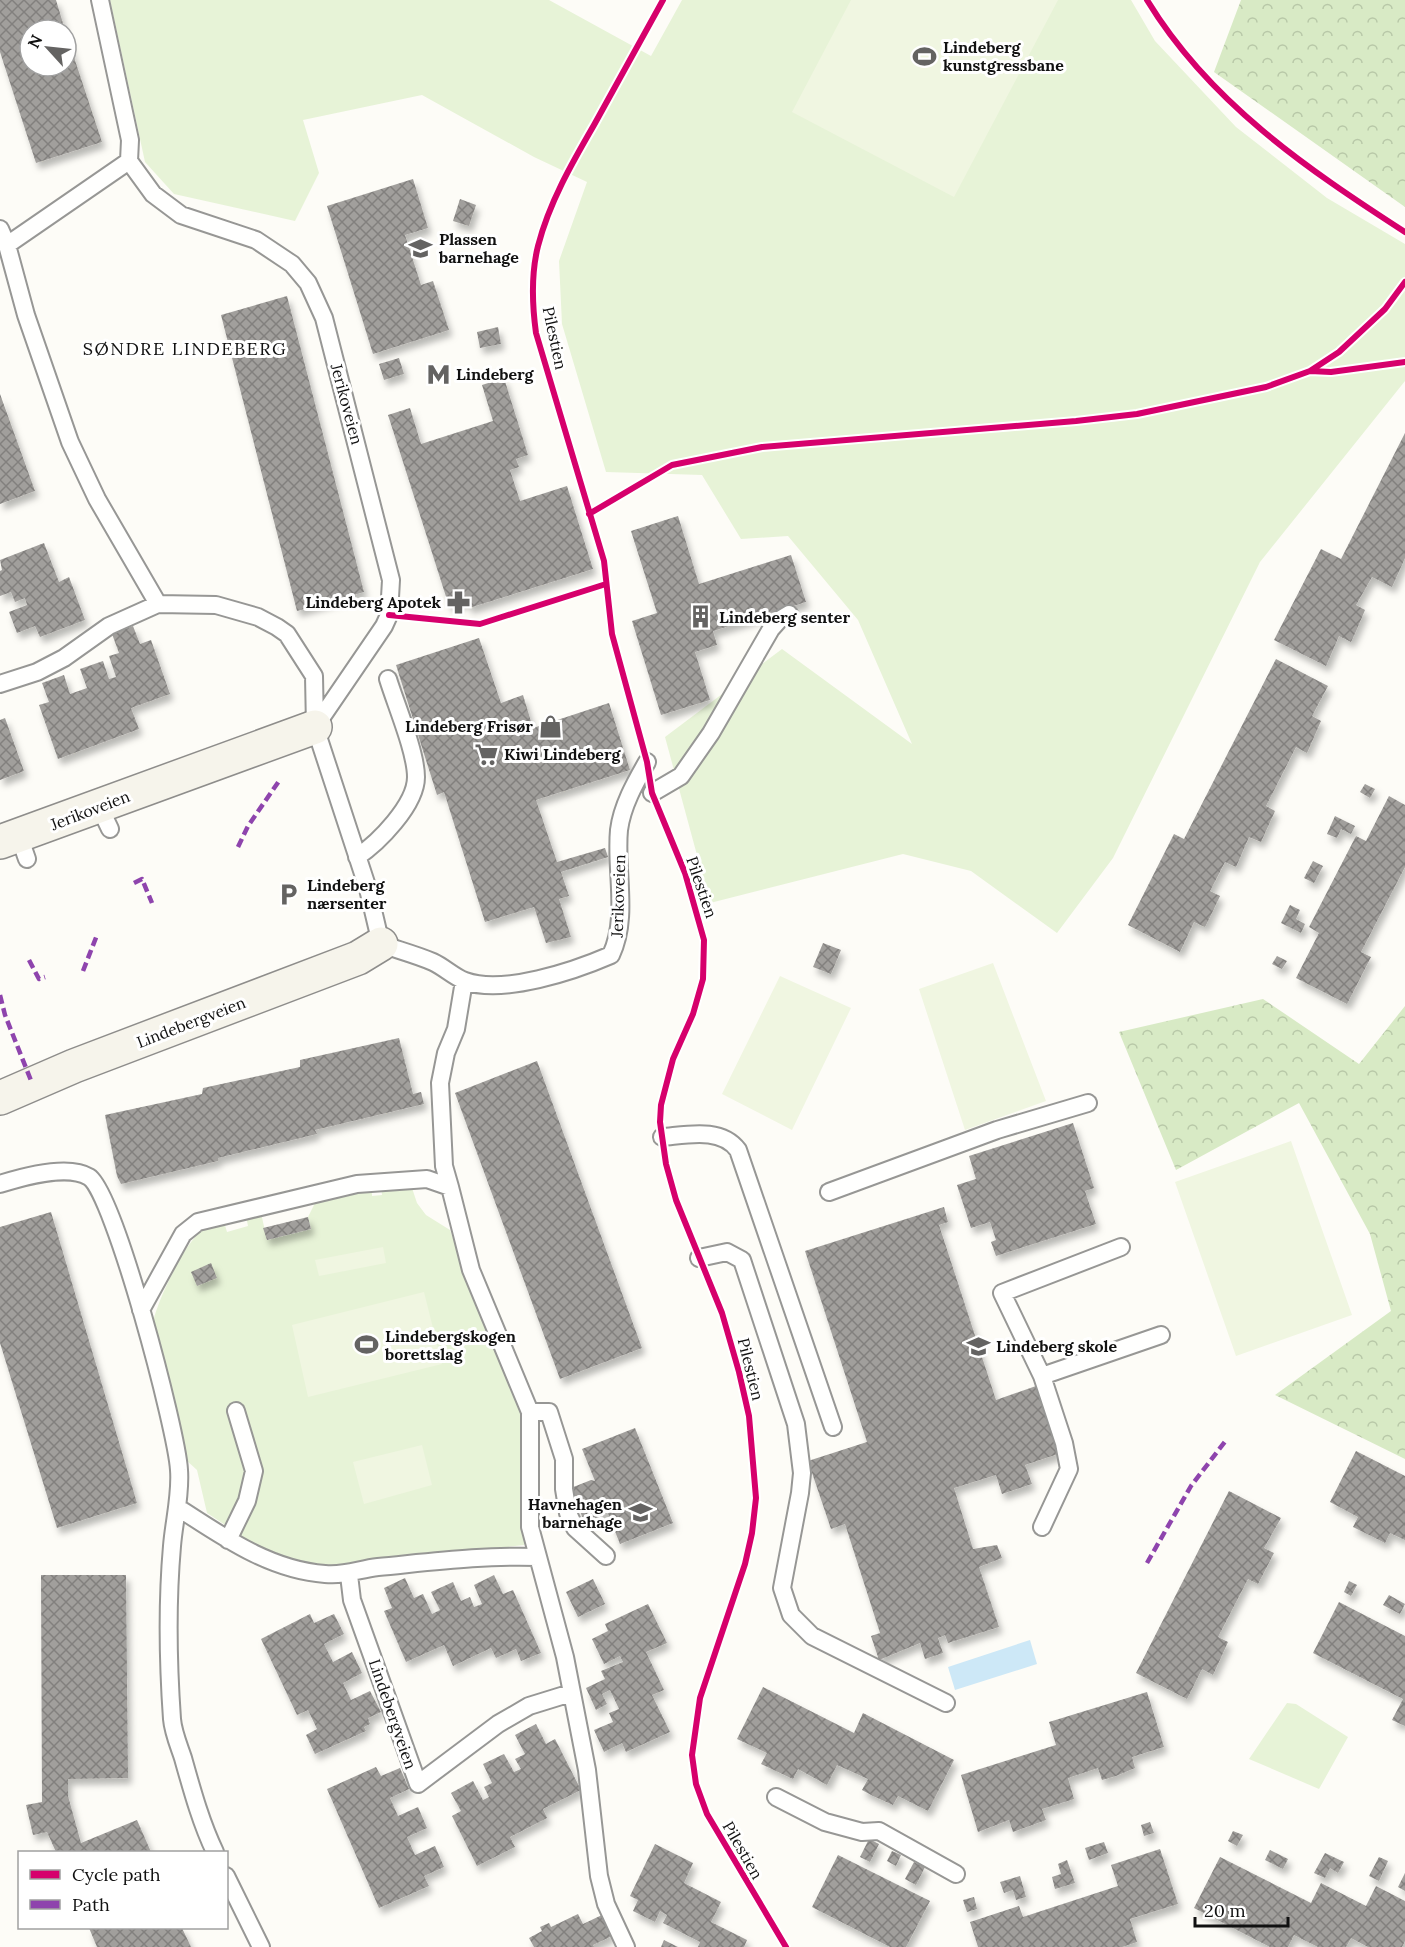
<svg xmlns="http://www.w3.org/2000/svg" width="1405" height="1947" font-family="Lora,serif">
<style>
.green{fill:#e7f3d7}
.forest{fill:url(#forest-crowns)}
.pitch{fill:#f0f6e1}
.water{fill:#cde8f7}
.building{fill:url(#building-cross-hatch);filter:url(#shadow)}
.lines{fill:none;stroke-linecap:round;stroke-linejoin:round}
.lane-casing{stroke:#979795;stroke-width:20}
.secondary-casing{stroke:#8e8d8b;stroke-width:36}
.lane{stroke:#fffffe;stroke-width:16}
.secondary{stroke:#f6f4eb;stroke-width:33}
.quiet{stroke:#8e44ad;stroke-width:4.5;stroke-dasharray:9 4.5;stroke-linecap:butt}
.cycleway-casing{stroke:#fff;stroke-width:10}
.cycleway{stroke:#d6006c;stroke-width:6}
.labels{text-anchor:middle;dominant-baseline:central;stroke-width:6;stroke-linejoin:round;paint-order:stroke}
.poi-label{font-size:16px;font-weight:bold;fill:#111;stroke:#fff;text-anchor:start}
.street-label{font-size:16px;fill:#111;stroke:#fff}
.neighbourhood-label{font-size:18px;letter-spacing:1.5px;fill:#111;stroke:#fff}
</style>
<defs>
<pattern id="forest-crowns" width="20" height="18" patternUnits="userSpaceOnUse" patternTransform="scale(1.5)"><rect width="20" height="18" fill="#d8eac5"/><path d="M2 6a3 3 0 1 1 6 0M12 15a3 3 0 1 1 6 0" fill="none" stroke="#b8c8a8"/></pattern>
<pattern id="building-cross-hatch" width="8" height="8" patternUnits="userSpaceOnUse" patternTransform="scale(1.5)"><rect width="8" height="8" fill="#a19f9c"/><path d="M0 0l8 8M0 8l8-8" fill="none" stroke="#82807e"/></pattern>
<filter id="shadow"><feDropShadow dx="3.5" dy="6" stdDeviation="3" flood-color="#0004"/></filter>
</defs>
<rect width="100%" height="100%" fill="#fdfcf7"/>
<path class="green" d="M110,0h439l102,56 31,-56h449l24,41 81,86 91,71 78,46v137l-145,181 -147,296 -56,75 -86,-62 -68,-17 -193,49 -45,-166 117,-88 130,95 -54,-124 -70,-84 -47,3 -39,-64 -96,-3 -44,-148 -3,-63 28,-79 -53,-25 -112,-62 -119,25 16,53 -24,48 -121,-27 -29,-32z
M381,1187l31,1 5,15 9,12 24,15 30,85 42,96 5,127 -3,7 -197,23 -42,-9 -28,-13 -50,-33 -10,-43 -11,-10 -33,-137c3,-19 32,-82 49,-92 6,-4 15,-6 22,-9l3,10 21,-6 -2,-10 15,-3 6,27 44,-11 -3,-12 8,-16 56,-13v8l10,-1z
M1287,1703l9,1 52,33 -29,52 -70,-30z"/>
<path class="forest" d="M1241,0h164v207l-191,-135z
M1263,999l96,65 46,-58v453l-130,-64 116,-84 -21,-77 -71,-131 -123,67 -57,-138z"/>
<path class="pitch" d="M851,0h207l-104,197 -162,-85z
M993,963l53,138 -81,29 -46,-141z
M780,976l71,32 -59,122 -70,-36z
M1291,1141l61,174 -116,41 -61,-174z
M383,1247l3,16 -67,13 -4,-16z
M424,1292l18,72 -134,33 -16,-72z
M422,1445l10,40 -68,19 -11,-42z"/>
<path class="water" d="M1030,1640l7,24 -82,26 -7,-23z"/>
<path class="building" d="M0,0h56l9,30h-35v36h36v-33l36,109 -66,21 -36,-111z
M413,179l15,49 -23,7 16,50 12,-4 16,49 -76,24 -46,-148z
M460,199l16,6 -7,21 -16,-5z
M287,296l77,296 -67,19 -76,-296z
M498,327l3,17 -21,4 -3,-16z
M399,358l5,16 -20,6 -5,-16z
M504,378l24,77 -12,4 3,8 -9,3 10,31 47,-15 26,83 -124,39 -2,-7 -18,5 -61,-191 22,-7 11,36 72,-23 -11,-36z
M0,394l35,97 -35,13z
M1405,433v125l-13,29 -20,-10 -16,28 9,5 -8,19 -6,13 -12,-6 -13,30 -52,-26 47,-91 20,10z
M678,516l21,68 92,-29 15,47 -93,29 4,14 -22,7 15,48 -49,15 -29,-94 25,-8 -26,-82z
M44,543l15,39 10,-5 16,43 -45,17 -5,-11 -18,7 -8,-21 18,-7 -2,-7 -10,4 -4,-10 -11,4v-25l2,-1 -2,-10z
M133,626l7,18 11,-4 19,54 -39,14 8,21 -81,30 -19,-54 10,-3 -7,-19 22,-8 6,19 17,-6 -7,-19 23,-8 6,18 7,-2 -7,-21 10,-3 -7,-19z
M479,638l22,65 22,-8 10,33 76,-25 21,67 -94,30 21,62 48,-14 3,9 -47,15 8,24 -10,3 12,38 -25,6 -12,-36 -49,15 -41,-130 -7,3 -41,-130z
M1276,659l52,27 -16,30 9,5 -14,32 -11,-6 -30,59 9,5 -14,31 -12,-5 -13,30 -11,-5 -15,29 10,5 -9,19 -6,12 -11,-5 -14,30 -52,-27 46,-91 10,5z
M5,718l19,53 -24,9v-60z
M1365,784l10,5 -5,9 -10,-6z
M1389,796l16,9v62l-44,85 10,5 -24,47 -51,-26 23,-45 -10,-6 47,-91 10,5z
M1335,816l20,10 -4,8 -10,-5 -4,9 -10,-4z
M1313,861l10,5 -9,17 -10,-5z
M1290,905l10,5 -4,9 9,5 -4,9 -20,-10z
M823,943l18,7 -10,24 -18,-7z
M1277,956l10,5 -5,8 -10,-5z
M399,1038l14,56 8,-2 3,12 -109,26 2,4 -99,24v3l-97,23 -4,-8 -12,-61 97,-21 1,-6 97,-21v-7z
M537,1061l105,287 -82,31 -105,-286z
M1073,1123l21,65 -9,3 11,33 -100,32 -5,-14 5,-2 -6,-18 -19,6 -14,-43 19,-6 -7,-23z
M944,1207l4,15 -9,3 57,175 40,-14 22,68 -33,11 7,19 -30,10 -6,-19 -42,13 19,61 24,-4 5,13 -23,9 20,60 -51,16 -3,-8 -7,3 5,15 -18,6 -5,-16 -41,17 -8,-24 9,-3 -35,-109 -14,5 -23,-68 59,-19 -62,-191z
M51,1212l86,291 -80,25 -57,-185v-116z
M308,1217l3,12 -44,11 -4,-12z
M211,1263l6,15 -20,8 -6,-14z
M635,1428l38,95 -53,21 -13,-33 -2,4 -20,9 -14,-36 20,-8 4,1 -13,-32z
M1356,1451l49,25v64l-15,-7 -5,10 -32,-16 5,-10 -28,-15z
M1229,1491l52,27 -17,30 10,5 -16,31 -10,-5 -30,58 10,5 -15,33 -11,-6 -15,30 -51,-26z
M41,1575h85l2,203 -60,1v17l13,47 56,-23 14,32h-95l-9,-20 -14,3 -7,-30 16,-3z
M494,1575l9,19 10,-4 28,63 -20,8 -5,-12 -20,9 -5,-10 -38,18 -9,-21 -38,17 -22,-51 8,-3 -8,-20 21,-10 9,20 9,-4 9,20 8,-4 -9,-18 22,-10 8,19 9,-4 4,10 8,-3 -8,-19z
M593,1579l12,25 -27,13 -12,-25z
M1349,1581l8,4 -6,11 -7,-4z
M1389,1595l16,9 -5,10 -17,-9z
M1339,1602l66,34v90l-13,-6 11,-21 -90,-46z
M648,1604l19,39 -21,9 18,38 -12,5 18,37 -44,20 -4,-9 -18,9 -10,-22 19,-8 -4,-9 10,-4 -9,-19 -8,4 5,10 -11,6 -10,-22 19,-9 -4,-8 22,-9 -3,-6 -16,8 -12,-25 16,-8 -3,-7z
M310,1614l4,9 20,-9 10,20 -20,10 9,18 19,-10 10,21 -19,10 8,17 19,-9 11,21 -13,6 2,6 -6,3 2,4 -51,23 -9,-19 11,-6 -9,-19 -11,5 -36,-76z
M763,1687l91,46 9,-20 91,47 -26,51 -30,-15 -5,9 -20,-9 -11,-6 6,-11 -31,-14 -10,20 -29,-16 -5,10 -32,-15 6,-11 -30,-14z
M1147,1692l17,55 -32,10 3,11 -19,8 -14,4 -4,-12 -30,10 6,21 -32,10 4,11 -33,12 -4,-12 -31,12 -17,-57 95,-30 -7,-23z
M536,1724l10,20 9,-5 26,51 -38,19 4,9 -37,19 5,10 -38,19 -25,-50 9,-5 -10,-18 22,-12 10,19 6,-3 -5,-10 8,-4 -9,-19 21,-10 10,18 7,-3 -6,-10 10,-5 -10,-19z
M376,1767l5,9 19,-8 9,21 -19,9 8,18 20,-9 9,21 -20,9 8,18 20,-9 9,21 -20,9 5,10 -50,22 -52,-119z
M1150,1822l4,11 -10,3 -3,-11z
M1233,1831l10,4 -6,11 -9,-5z
M869,1839l10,5 -9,18 -10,-5z
M1104,1842l4,11 -19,7 -4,-12z
M655,1844l38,19 -9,20 37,19 -10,20 36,18 -3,7h-46l2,-5 -37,-19 4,-8 -7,-4 -5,11 -22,-11 5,-11 -8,-4z
M1160,1849l18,55 -48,15 7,23 -15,5h-144l-8,-25 49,-16 4,11 95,-31 -7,-21z
M1270,1850l18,9 -5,10 -18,-9z
M892,1851l9,4 -5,11 -9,-5z
M1325,1853l19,9 -6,11 -8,-5 -5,10 -11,-5z
M838,1855l92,46 -24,46h-16l-78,-40z
M1220,1857l91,46 10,-20 45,23 10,-20 29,15v40l-3,6h-34l-17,-9 -5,9h-28l-24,-12 -6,12h-18l-76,-39z
M1379,1857l9,4 -9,20 -10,-5z
M1067,1860l8,23 -20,6 -3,-12 9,-3 -3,-10z
M914,1862l11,5 -9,18 -11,-6z
M1405,1873v18l-7,-4z
M1020,1876l6,21 -10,3 -3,-10 -9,3 -4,-11z
M974,1897l3,12 -10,3 -4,-12z
M578,1914l5,10 19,-9 10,21 -19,9 1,2h-60l-5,-9 13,-7 -2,-4 9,-4 2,4z
M89,1928h93l9,19h-94z
M664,1940l14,7h-17z"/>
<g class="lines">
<defs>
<path id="lane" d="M100,0l30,140 -1,21 24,33 28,21 75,25 36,24 16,19 16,35 67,262 -2,35 -5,11 -69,101
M0,229l7,16 19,70 44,127 27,57 61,105
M7,245l122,-84
M0,684l37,-12 27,-14 45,-32 49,-22 58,1 42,12 19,10 10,7 27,42 1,51 53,162 13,55c17,6 36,11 52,18 11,5 21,15 32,19 38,14 109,-10 146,-26 18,-38 4,-84 8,-125 3,-24 16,-47 28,-68
M652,793l29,-17 30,-43 60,-104 8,-9 10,-6
M99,806l11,23
M19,836l8,23
M357,857c21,-14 59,-52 59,-80 0,-25 -20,-72 -28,-98
M662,1137c25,-2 59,-10 76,13l95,277
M0,1184c22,-7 68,-20 89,-7 25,15 88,254 90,293 2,25 -5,51 -7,76 -5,57 -4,116 0,173 1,13 7,27 11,39 9,32 18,65 32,94
M450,1187l-6,-21 -4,-83 6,-30 10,-24 8,-48
M829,1192l168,-62 91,-27
M699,1258l28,-6 15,8 54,164 6,49 -2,20 -18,95 9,27 21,21 134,67
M141,1310l42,-76 15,-12 159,-38 70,-5 23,8 21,83 59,142v115l35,130 22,113 12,106 7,28 20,43
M1042,1376l-40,-83 119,-46
M530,1412h19l15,47v30l4,24 7,15 31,28
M177,1507c45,29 92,63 148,67 21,2 34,-5 53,-7 53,-5 107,-12 160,-10
M1042,1527l27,-58 -5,-26 -22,-67 119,-41
M228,1540l19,-39 7,-30 -18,-60
M349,1575l3,25 66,184 80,-60 31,-18 42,-13
M776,1797l49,25 37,10 17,-1 77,43
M226,1876l35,71"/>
<path id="secondary" d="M0,842l315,-115
M0,1098l74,-32 284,-108 23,-14"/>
</defs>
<use href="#lane" class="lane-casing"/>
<use href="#secondary" class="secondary-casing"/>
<use href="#lane" class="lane"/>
<use href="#secondary" class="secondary"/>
<path class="quiet" d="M238,847l10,-21 31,-45
M134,883l8,-4 10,24
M29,960l10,19 6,-2
M83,971l14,-36
M0,995l5,20 27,68
M1147,1563l44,-77 36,-47"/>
<defs>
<path id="cycleway" d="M663,0c-23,42 -46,83 -69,125 -22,38 -45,78 -56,121 -7,28 -6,58 -2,87l68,228 8,73 35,128 5,31 33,80 19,67 -1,39 -10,35 -20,45 -12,46 -1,17 6,42 10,36 46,113 17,59 10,44 7,82 -4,35 -7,31 -45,134 -8,57 4,29 11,30 79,133
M1147,0c62,102 159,168 258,232
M1310,371l21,1 74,-10
M589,514l83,-49 90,-18 314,-26 61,-7 129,-27 44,-16 29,-19 46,-43 20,-27
M389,615l91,9 126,-40"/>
</defs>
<use href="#cycleway" class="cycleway-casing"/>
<use href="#cycleway" class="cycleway"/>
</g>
<defs>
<symbol id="stadium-bare" viewBox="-9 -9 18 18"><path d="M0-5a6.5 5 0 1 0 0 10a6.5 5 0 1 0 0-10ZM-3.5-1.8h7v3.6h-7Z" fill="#646362" stroke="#fff" stroke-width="2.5" paint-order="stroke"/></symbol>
<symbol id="school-bare" viewBox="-9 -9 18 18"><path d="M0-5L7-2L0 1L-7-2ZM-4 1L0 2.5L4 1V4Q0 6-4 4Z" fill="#646362" stroke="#fff" stroke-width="2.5" paint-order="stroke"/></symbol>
<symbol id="metro-bare" viewBox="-9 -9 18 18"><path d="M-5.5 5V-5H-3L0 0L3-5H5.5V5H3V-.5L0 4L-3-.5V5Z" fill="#646362" stroke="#fff" stroke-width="2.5" paint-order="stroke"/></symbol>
<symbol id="pharmacy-bare" viewBox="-9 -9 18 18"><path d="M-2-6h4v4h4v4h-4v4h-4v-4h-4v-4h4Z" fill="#646362" stroke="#fff" stroke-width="2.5" paint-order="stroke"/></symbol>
<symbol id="building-bare" viewBox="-9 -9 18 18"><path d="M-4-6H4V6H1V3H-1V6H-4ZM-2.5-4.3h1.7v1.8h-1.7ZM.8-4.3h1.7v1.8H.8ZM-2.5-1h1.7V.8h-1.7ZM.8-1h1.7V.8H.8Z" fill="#646362" stroke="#fff" stroke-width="2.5" paint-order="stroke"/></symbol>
<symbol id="shop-bare" viewBox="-9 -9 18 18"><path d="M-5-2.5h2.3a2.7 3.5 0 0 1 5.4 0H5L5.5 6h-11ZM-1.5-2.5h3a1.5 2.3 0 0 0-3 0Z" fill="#646362" stroke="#fff" stroke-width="2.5" paint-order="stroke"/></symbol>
<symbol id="supermarket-bare" viewBox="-9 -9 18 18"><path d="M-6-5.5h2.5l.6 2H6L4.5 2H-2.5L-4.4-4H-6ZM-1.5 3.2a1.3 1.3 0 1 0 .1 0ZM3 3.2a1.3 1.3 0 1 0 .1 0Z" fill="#646362" stroke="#fff" stroke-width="2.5" paint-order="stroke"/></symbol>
<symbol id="parking-bare" viewBox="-9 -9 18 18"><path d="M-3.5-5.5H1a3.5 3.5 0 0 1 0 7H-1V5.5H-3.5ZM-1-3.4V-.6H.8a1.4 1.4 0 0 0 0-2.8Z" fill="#646362" stroke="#fff" stroke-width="2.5" paint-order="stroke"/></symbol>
</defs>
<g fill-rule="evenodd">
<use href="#stadium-bare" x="908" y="40" width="33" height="33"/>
<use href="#school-bare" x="404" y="232" width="33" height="33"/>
<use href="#metro-bare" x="422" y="358" width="33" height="33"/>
<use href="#pharmacy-bare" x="442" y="586" width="33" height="33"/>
<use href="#building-bare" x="684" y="600" width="33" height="33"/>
<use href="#shop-bare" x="534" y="710" width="33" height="33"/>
<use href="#supermarket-bare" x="470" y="738" width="33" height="33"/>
<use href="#parking-bare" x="272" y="878" width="33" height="33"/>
<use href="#stadium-bare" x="350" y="1328" width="33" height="33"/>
<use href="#school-bare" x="962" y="1330" width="33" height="33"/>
<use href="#school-bare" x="624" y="1496" width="33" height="33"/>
</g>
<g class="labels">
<g class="poi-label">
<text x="943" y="47">Lindeberg<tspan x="943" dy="18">kunstgressbane</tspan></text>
<text x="439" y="239">Plassen<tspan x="439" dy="18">barnehage</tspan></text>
<text x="456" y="374">Lindeberg</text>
<text x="441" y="602" text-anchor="end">Lindeberg Apotek</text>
<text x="719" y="617">Lindeberg senter</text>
<text x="533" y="726" text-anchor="end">Lindeberg Frisør</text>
<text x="504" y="754">Kiwi Lindeberg</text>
<text x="307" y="885">Lindeberg<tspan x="307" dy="18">nærsenter</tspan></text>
<text x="385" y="1336">Lindebergskogen<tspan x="385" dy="18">borettslag</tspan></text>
<text x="996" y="1346">Lindeberg skole</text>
<text x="622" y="1504" text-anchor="end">Havnehagen<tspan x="622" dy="18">barnehage</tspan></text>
</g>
<g class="street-label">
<text transform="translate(555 338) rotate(78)">Pilestien</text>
<text transform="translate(347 404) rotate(75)">Jerikoveien</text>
<text transform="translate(90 810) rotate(-21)">Jerikoveien</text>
<text transform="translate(702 887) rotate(71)">Pilestien</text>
<text transform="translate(618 896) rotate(-88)">Jerikoveien</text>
<text transform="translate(191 1022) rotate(-21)">Lindebergveien</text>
<text transform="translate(751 1369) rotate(76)">Pilestien</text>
<text transform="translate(393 1714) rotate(71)">Lindebergveien</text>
<text transform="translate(743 1850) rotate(60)">Pilestien</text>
</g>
<g class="neighbourhood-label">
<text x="185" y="348">SØNDRE LINDEBERG</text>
</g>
</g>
<rect x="18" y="1851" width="210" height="78" fill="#ffffff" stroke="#a0a0a0" stroke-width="1.5"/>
<rect x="30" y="1870" width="30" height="9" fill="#d6006c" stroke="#a0a0a0" stroke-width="1.5"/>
<text x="72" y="1881" font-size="18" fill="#111111">Cycle path</text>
<rect x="30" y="1900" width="30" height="9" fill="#8e44ad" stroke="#a0a0a0" stroke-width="1.5"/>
<text x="72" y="1911" font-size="18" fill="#111111">Path</text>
<g transform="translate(48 48) rotate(297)"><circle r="28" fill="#ffffff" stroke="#a0a0a0" stroke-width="1.5"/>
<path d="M0-4.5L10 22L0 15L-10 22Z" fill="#646362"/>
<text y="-9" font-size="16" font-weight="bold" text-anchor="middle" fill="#111111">N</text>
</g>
<path d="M1195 1917v9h93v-9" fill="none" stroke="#111111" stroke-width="3"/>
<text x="1204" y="1917" font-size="18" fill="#111111" stroke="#ffffff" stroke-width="4.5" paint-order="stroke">20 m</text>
</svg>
